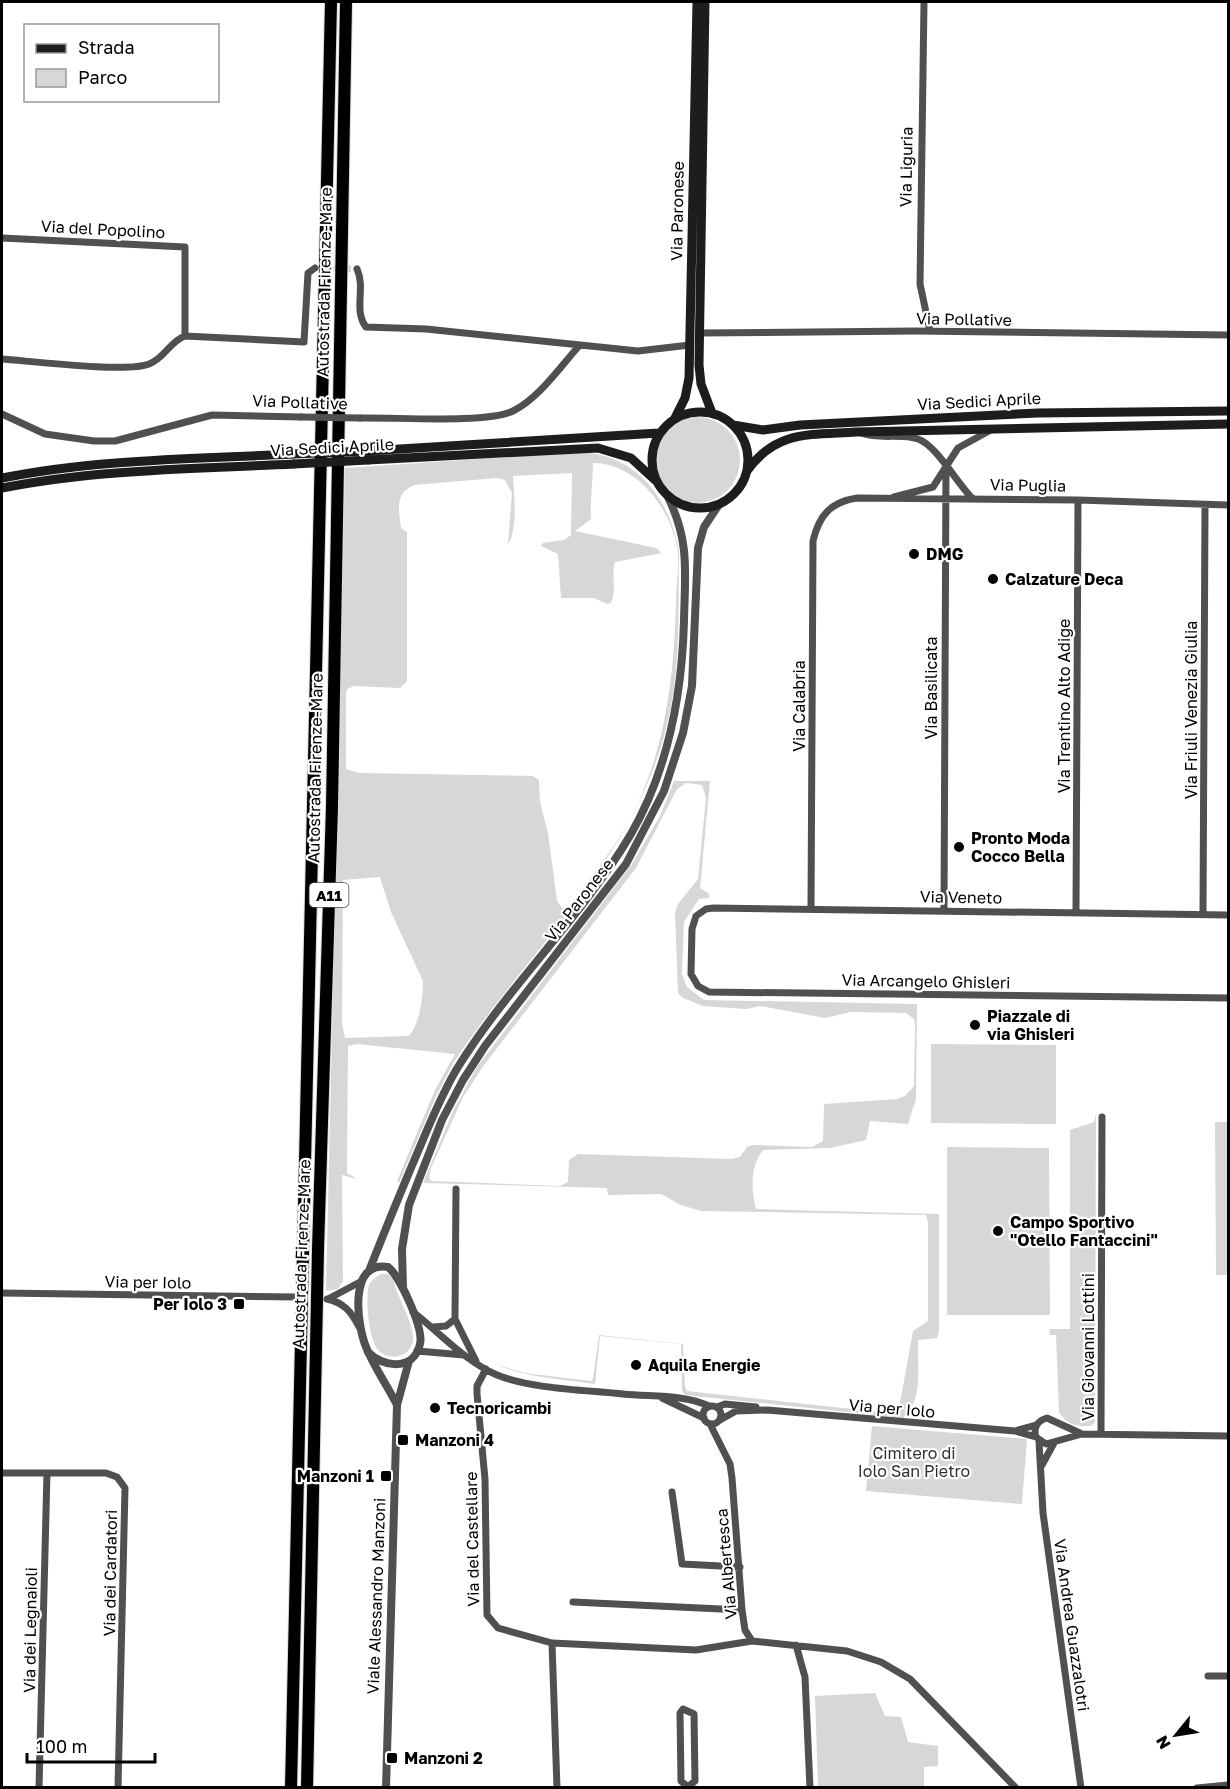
<svg xmlns="http://www.w3.org/2000/svg" width="1230" height="1789" font-family="'Golos Text',sans-serif">
<style>
.green{fill:#d7d7d7;fill-rule:evenodd}
.lines{fill:none;stroke-linecap:round;stroke-linejoin:round}
.minor-tunnel{stroke:#d9d9d9;stroke-width:7;stroke-dasharray:7 3.5;stroke-linecap:butt}
.motorway-casing{stroke:#dbdbdb;stroke-width:14}
.minor{stroke:#505050;stroke-width:7}
.tertiary{stroke:#505050;stroke-width:8}
.secondary{stroke:#1d1d1d;stroke-width:9}
.motorway{stroke:#000;stroke-width:12}
.minor-bridge{stroke:#505050;stroke-width:7}
.secondary-bridge{stroke:#1d1d1d;stroke-width:9}
.poi-dot{fill:#000;stroke:#fff;stroke-width:2}
.labels{text-anchor:middle;dominant-baseline:central;stroke-width:4.5;stroke-linejoin:round;paint-order:stroke}
.shield{fill:#fff;stroke:#4c4c4c;stroke-width:1.5}
.shield-label{font-size:15px;font-weight:bold;fill:#000}
.street-label{font-size:16px;fill:#000;stroke:#fff}
.poi-label{font-size:16px;font-weight:bold;fill:#000;stroke:#fff;text-anchor:start}
.park-label{font-size:16px;fill:#2e2e2e;stroke:#fff}
</style>
<rect width="100%" height="100%" fill="#fff"/>
<path class="green" d="M654 460a43 43 0 1 1 86 0a43 43 0 1 1-86 0Z
M581,452c57,3 89,48 98,100 -1,53 2,107 -9,159 -28,142 -139,235 -216,351l-18,34 -37,87 -2,-2 38,-91 20,-36 -98,-10 -9,2 -1,127 10,6 -15,-4 1,106 -5,8 -12,2 19,-823zM593,463c43,0 77,44 84,84 3,17 -1,37 -1,55 -2,67 -8,129 -34,192 -17,41 -45,76 -72,111l-8,3 -5,-7 -9,-68 -8,-31 -1,-22 -6,-4 -174,-3 -13,-4v-75l1,-5 7,-3 46,2 7,-7v-149l-6,-4c-2,-19 -7,-34 13,-43l83,-7 8,2 7,13 -4,51c10,-14 6,-51 5,-68l59,-3 -1,62 -7,5 -21,3 -2,3 17,8 3,44h33l13,6 4,-1c6,-12 0,-29 4,-41l47,-9 -6,-5 -81,-17 16,-12c-1,-19 2,-39 2,-56zM380,877l11,35 32,69c0,17 -3,42 -14,55l-64,2 -3,-14 1,-144z
M674,781h36l-10,107 9,6v4l-10,1 -15,23 -2,52 5,13 17,13 213,4 -1,95 -8,25 -38,-3 -4,19 -36,8 -67,2c-13,16 -12,41 -7,59l183,5v118l-2,6 -19,2c-1,25 6,59 -15,78l-218,-23 -3,-5 -1,-46 -81,-8 -5,48c-33,-5 -69,-6 -100,-20l29,9 67,8 2,-2 6,-44 84,9 2,43 2,4 211,23 15,-83 15,-10v-98l-2,-8 -225,-4 -20,-6 -20,-11 -53,1 -1,-7 -184,-5 30,-72 24,-44 155,-203 28,-48zM686,783l16,2 4,13 -8,81 -20,25 -3,9 3,80 5,5 20,8 43,3 14,-3 65,12 26,-6 55,1 8,6 1,5 -1,62 -9,10 -8,3 -73,5 -1,37 -11,6 -59,-2 -6,2 -7,10 -9,2 -153,-5 -9,6 -1,22 -8,4 -129,-5 -2,-4 2,-9 32,-71 21,-32 152,-197 41,-79z
M931,1044l125,1v79l-125,-1z
M1096,1114l-1,308 -4,4c-15,0 -23,0 -32,-14l-3,-77h-6l-1,-6h21v-199l24,-8z
M1215,1122h13v153h-12z
M947,1147l102,1 1,167h-103z
M381,1274h7l5,6c5,18 18,38 20,56 2,20 -23,27 -35,14 -9,-9 -14,-56 -8,-67 3,-4 7,-7 11,-9z
M872,1426l155,13 -5,65 -156,-13z
M875,1693l10,23 16,1 7,25 30,4v20l-14,1v20h-106l-3,-91z"/>
<g class="lines">
<path class="minor-tunnel" d="M323,268l34,1"/>
<defs>
<path id="motorway" d="M291,1788l40,-1786
M307,1788l11,-539 14,-442 14,-805"/>
</defs>
<use href="#motorway" class="motorway-casing"/>
<path class="minor" d="M924,2l-4,282 10,47
M2,238l183,9v89
M357,269c9,19 -4,41 9,58l60,2 212,22 52,-6
M700,333l215,-2 313,4
M2,359c28,2 125,14 147,5 16,-6 20,-22 36,-28l119,6 4,-69 7,-5
M2,414l43,20 49,7h21l97,-26 89,2
M360,418c35,-1 126,6 153,-7 26,-13 47,-44 66,-65
M861,433c19,7 39,0 57,6 18,6 39,44 54,59
M894,497l39,-10 25,-39 31,-17
M811,908l2,-367c6,-26 18,-39 44,-43l221,2 150,5
M944,910l2,-445
M1076,912l2,-412
M1203,914l2,-408
M1228,915l-515,-7 -7,1 -10,7 -4,13 -1,45 7,12 11,6 519,6
M456,1189l-1,130 21,42
M2,1293l293,4
M327,1299c17,4 24,12 32,28
M328,1299l32,-17
M413,1312c26,20 53,50 84,63 35,14 88,15 126,19 29,3 60,0 86,12
M433,1327l13,-1 9,-7
M417,1351l47,4
M486,1369l-9,17v8l8,85 2,136 11,13 54,15 144,7 56,-9 95,10 34,11 29,17 106,109
M662,1398l42,20
M703 1415a9 9 0 1 1 18 0a9 9 0 1 1-18 0Z
M717,1407l8,-3 31,3
M720,1420l16,-9 31,-1 248,21 21,6
M710,1424l20,40 2,14 10,132 3,20 7,11
M1015,1431l21,-6
M1082,1434l-36,10 -10,-7c-3,-9 1,-16 11,-19l35,16 146,2
M1101,1434l1,-317
M1039,1441l4,72 38,275
M1042,1465l12,-22
M2,1473h104l11,4 8,11 -7,300
M672,1492l10,72 58,3
M573,1602l169,8
M552,1643l5,145
M796,1645l9,32 5,111
M1208,1676h20
M689,1786l6,-5 -1,-67 -11,-5 -3,4 1,68 8,7
M39,1788l8,-315
M1197,1788l31,-3"/>
<path class="tertiary" d="M369,1271c16,-41 33,-82 50,-122 12,-28 23,-56 39,-82 51,-82 124,-150 173,-233 38,-66 51,-139 53,-213 1,-49 6,-79 -16,-124
M403,1288l-1,-39 7,-44 33,-85 21,-40 22,-34 141,-182 38,-73 19,-58 9,-47 6,-138 6,-21 14,-21
M368,1352c15,16 46,19 52,-8 4,-15 -20,-68 -32,-77 -40,-7 -31,58 -22,80 8,20 21,38 31,58
M386,1788l11,-383 12,-44"/>
<path class="secondary" d="M705,2l-6,363 2,19 11,29
M652 460a48 48 0 1 1 96 0a48 48 0 1 1-96 0Z
M675,418l10,-20 4,-20 8,-376
M733,425l30,5 37,-5 238,-12 190,-2
M367,451l292,-18
M368,460l230,-12 33,10 24,22
M747,471c29,-41 64,-36 109,-39l372,-8
M2,478c95,-19 194,-19 291,-24
M2,488c95,-19 195,-19 292,-24"/>
<use href="#motorway" class="motorway"/>
<path class="minor-bridge" d="M301,417l59,1"/>
<path class="secondary-bridge" d="M293,454l74,-3
M294,464l74,-4"/>
</g>
<g class="poi-dot">
<circle cx="914" cy="554" r="6"/>
<circle cx="993" cy="579" r="6"/>
<circle cx="959" cy="847" r="6"/>
<circle cx="975" cy="1025" r="6"/>
<circle cx="998" cy="1231" r="6"/>
<rect x="233" y="1298" width="12" height="12" rx="3"/>
<circle cx="636" cy="1365" r="6"/>
<circle cx="435" cy="1408" r="6"/>
<rect x="397" y="1434" width="12" height="12" rx="3"/>
<rect x="380" y="1470" width="12" height="12" rx="3"/>
<rect x="386" y="1752" width="12" height="12" rx="3"/>
</g>
<g class="labels">
<rect class="shield" x="309.5" y="883" width="39" height="24" rx="4.5"/>
<g class="shield-label">
<text x="329" y="895">A11</text>
</g>
<g class="street-label">
<text transform="translate(906 167) rotate(-89)">Via Liguria</text>
<text transform="translate(677 211) rotate(-89)">Via Paronese</text>
<text transform="translate(103 229) rotate(3)">Via del Popolino</text>
<text transform="translate(324 282) rotate(-89)">Autostrada Firenze-Mare</text>
<text transform="translate(964 319) rotate(1)">Via Pollative</text>
<text transform="translate(979 401) rotate(-3)">Via Sedici Aprile</text>
<text transform="translate(300 402) rotate(2)">Via Pollative</text>
<text transform="translate(332 447) rotate(-3)">Via Sedici Aprile</text>
<text transform="translate(1028 485) rotate(1)">Via Puglia</text>
<text transform="translate(931 688) rotate(-90)">Via Basilicata</text>
<text transform="translate(799 706) rotate(-90)">Via Calabria</text>
<text transform="translate(1064 706) rotate(-90)">Via Trentino Alto Adige</text>
<text transform="translate(1191 710) rotate(-90)">Via Friuli Venezia Giulia</text>
<text transform="translate(315 768) rotate(-89)">Autostrada Firenze-Mare</text>
<text transform="translate(961 897) rotate(1)">Via Veneto</text>
<text transform="translate(579 900) rotate(-52)">Via Paronese</text>
<text transform="translate(926 981) rotate(1)">Via Arcangelo Ghisleri</text>
<text transform="translate(301 1254) rotate(-88)">Autostrada Firenze-Mare</text>
<text transform="translate(148 1282) rotate(1)">Via per Iolo</text>
<text transform="translate(1088 1347) rotate(-90)">Via Giovanni Lottini</text>
<text transform="translate(892 1408) rotate(5)">Via per Iolo</text>
<text transform="translate(472 1539) rotate(-91)">Via del Castellare</text>
<text transform="translate(726 1564) rotate(-95)">Via Albertesca</text>
<text transform="translate(110 1573) rotate(-89)">Via dei Cardatori</text>
<text transform="translate(376 1596) rotate(-88)">Viale Alessandro Manzoni</text>
<text transform="translate(1072 1625) rotate(82)">Via Andrea Guazzalotri</text>
<text transform="translate(30 1630) rotate(-89)">Via dei Legnaioli</text>
</g>
<g class="poi-label">
<text x="926" y="554">DMG</text>
<text x="1005" y="579">Calzature Deca</text>
<text x="971" y="838">Pronto Moda<tspan x="971" dy="18">Cocco Bella</tspan></text>
<text x="987" y="1016">Piazzale di<tspan x="987" dy="18">via Ghisleri</tspan></text>
<text x="1010" y="1222">Campo Sportivo<tspan x="1010" dy="18">"Otello Fantaccini"</tspan></text>
<text x="227" y="1304" text-anchor="end">Per Iolo 3</text>
<text x="648" y="1365">Aquila Energie</text>
<text x="447" y="1408">Tecnoricambi</text>
<text x="415" y="1440">Manzoni 4</text>
<text x="374" y="1476" text-anchor="end">Manzoni 1</text>
<text x="404" y="1758">Manzoni 2</text>
</g>
<g class="park-label">
<text x="914" y="1453">Cimitero di<tspan x="914" dy="18">Iolo San Pietro</tspan></text>
</g>
</g>
<rect width="1230" height="1789" fill="none" stroke="#000000" stroke-width="6"/>
<rect x="24" y="24" width="195" height="78" fill="#ffffff" stroke="#999999" stroke-width="1.5"/>
<rect x="36" y="44" width="30" height="9" fill="#1d1d1d" stroke="#999999" stroke-width="1.5"/>
<text x="78" y="54" font-size="18" fill="#000000">Strada</text>
<rect x="36" y="69" width="30" height="18" fill="#d7d7d7" stroke="#999999" stroke-width="1.5"/>
<text x="78" y="84" font-size="18" fill="#000000">Parco</text>
<g transform="translate(1176 1735) rotate(240)" stroke="#ffffff" stroke-width="4.5" paint-order="stroke">
<path d="M0-4.5L10 22L0 15L-10 22Z" fill="#000000"/>
<text y="-9" font-size="16" font-weight="bold" text-anchor="middle" fill="#000000">N</text>
</g>
<path d="M27 1753v9h128v-9" fill="none" stroke="#000000" stroke-width="3"/>
<text x="36" y="1753" font-size="18" fill="#000000" stroke="#ffffff" stroke-width="4.5" paint-order="stroke">100 m</text>
</svg>
